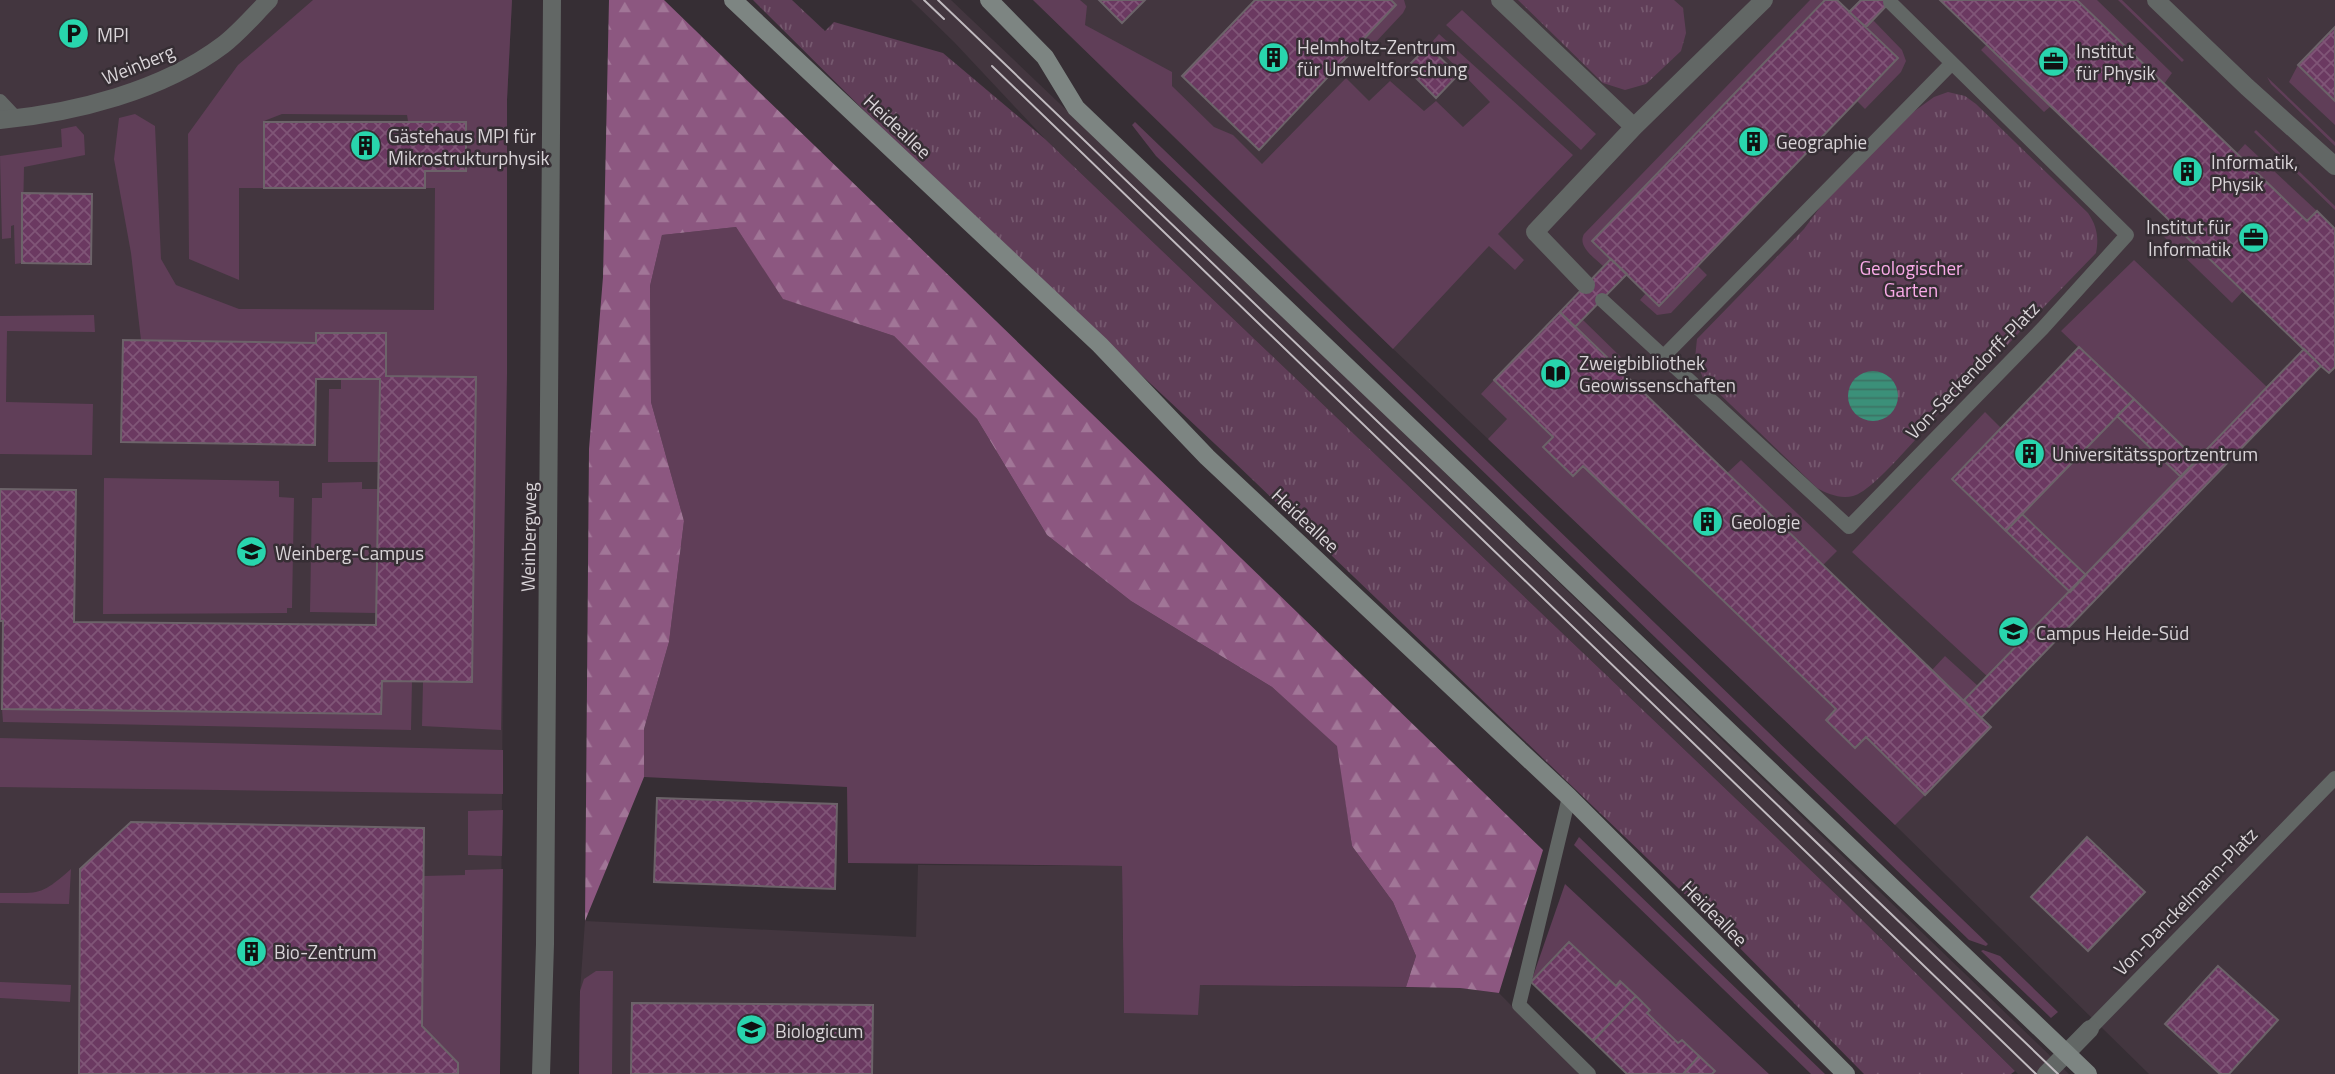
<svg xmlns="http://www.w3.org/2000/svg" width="2335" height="1074" font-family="'Titillium Web',sans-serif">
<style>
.built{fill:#43363f}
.green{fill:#603e58}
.forest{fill:url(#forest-firs)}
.park{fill:url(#park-tufts)}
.water{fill:url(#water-rules)}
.building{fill:url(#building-cross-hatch);stroke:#6c6369;stroke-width:2}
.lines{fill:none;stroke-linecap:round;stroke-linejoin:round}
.service{stroke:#626765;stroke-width:14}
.minor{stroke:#626765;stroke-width:18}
.tertiary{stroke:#626765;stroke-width:18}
.secondary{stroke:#7d8582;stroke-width:18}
.tram{stroke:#c0babf;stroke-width:2}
.labels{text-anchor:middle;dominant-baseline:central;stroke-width:5;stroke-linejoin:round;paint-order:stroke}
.poi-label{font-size:19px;fill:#d9d4d8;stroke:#362e34;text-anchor:start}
.street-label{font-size:19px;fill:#d9d4d8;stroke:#362e34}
.park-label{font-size:19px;fill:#faabe8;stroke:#362e34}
</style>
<defs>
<pattern id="forest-firs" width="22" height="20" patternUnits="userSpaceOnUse" patternTransform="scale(1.75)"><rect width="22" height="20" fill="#8c5780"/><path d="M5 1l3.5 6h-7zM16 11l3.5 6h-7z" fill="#a17697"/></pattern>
<pattern id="park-tufts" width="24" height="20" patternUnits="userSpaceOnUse" patternTransform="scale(1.75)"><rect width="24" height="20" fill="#603e58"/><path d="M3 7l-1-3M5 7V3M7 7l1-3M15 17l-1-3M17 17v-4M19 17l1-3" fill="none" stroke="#76596f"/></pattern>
<pattern id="water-rules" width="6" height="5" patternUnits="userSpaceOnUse" patternTransform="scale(1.75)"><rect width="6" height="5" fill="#3b9079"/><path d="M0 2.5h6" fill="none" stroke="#3d7465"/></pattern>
<pattern id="building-cross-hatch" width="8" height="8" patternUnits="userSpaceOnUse" patternTransform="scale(1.75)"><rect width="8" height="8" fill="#6b3961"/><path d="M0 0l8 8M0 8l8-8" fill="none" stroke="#805577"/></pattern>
</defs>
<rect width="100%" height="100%" fill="#362e34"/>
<path class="built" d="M0,0h512l-5,100 -7,974h-500z
M911,0h40l297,283 821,791h-51l-175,-173 -798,-762 -91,-97z
M1033,0h1302v1074h-186l-254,-249 -565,-536z
M918,865l204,1 2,147 76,-28 260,3 39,5 80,81h-1000l1,-83 5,-70 331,16z"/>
<path class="green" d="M313,0h199l-5,100v274l-6,356 -79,-4 1,-44h49l4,-305 -90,-1v-43h-70v10l-175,-3 -10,-87 -17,-94 5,-41 16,-4 20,12 6,133 15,26 63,24 195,1 1,-122h-10v-17h41v-49l-58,-1 -1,-6 -125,-1 -18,7v67h-25v92l-50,-21 -1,-125 50,-69z
M1033,0h47l7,6 -2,19 87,47v14l42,41 19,8 29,29 84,-86 23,23 21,-20 34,30 12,-10 27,26 27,-25 -58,-60 7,-8 134,121 -75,79 26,26 -9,10 -26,-24 -96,103z
M1391,0h13l2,7 -3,6 -30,32 -8,-7 31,-33z
M1810,0h15l-233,241 19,18 -7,8c-9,-9 -27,-20 -20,-33z
M2077,0h20l75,73 -8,11z
M2118,0h4l62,60 -2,2z
M1462,10l134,124 -15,16 -135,-125z
M1873,20l29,30 4,11 -5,11 -36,37 -8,-8 40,-43 -31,-31z
M1987,44l64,62 -7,6 -63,-62z
M2298,65l37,36v24l-46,-43z
M2267,77l68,65v4l-64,-62z
M1135,122l853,822 -2,2 -17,-6 -813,-784 -24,-31z
M76,126l8,9 1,20 -61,12 -2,96 -7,1 -1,-39 -3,1v12l-9,1 -2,-83 62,-9 -1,-18z
M2256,130l79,76v4l-81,-78z
M2245,144l72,67 -10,10 -70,-68z
M2171,221l72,70 -11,12 -73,-71z
M736,227l48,72 110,37 83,83 70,116 84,66 141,86 66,59 14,100 41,56 23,54 -10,31 -206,-2 -2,30 -74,-2 -2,-147 -274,-3 -1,-76 -203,-10v-48l25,-87 15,-121 -33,-119 -1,-116 12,-51z
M2134,260l133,127 -70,73 -136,-129z
M1697,265l10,10 -36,38 -14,2 -17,-15 6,-7z
M94,315l1,17 -88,-1 -1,71 87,2 -1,51 -92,-1v-138z
M1583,320l42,41 -7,8 -43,-41z
M341,379h39l-1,83h-51l1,-73h12z
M1494,380l59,57 -10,10 29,29 11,-10 253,243 -10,11 28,28 12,-11 59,58 -30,30 -407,-386 19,-20 -26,-25z
M1985,412l16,16 -48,51 117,113 -82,85 -136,-125z
M2117,416l64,61 -95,98 -64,-61z
M1741,460l96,91 -14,14 -96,-92z
M104,478l175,3v16l15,1 -2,110h-5v5l-184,1z
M362,482v7h16l-1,124 -67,-1 2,-114h10v-15z
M1945,656l33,30 -14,14 -32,-30z
M382,681h30l-1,49 -408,-8 -1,-13 379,5z
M0,738l503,12v44l-503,-7z
M503,810l-1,46 -34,-1v-44z
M1579,837l246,237h-14l-237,-229z
M71,869l-2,35 -69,-1v-10c41,0 40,3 71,-24z
M503,869l-3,205h-42v-12l-36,-36 2,-150 41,-1v-5z
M1565,884l204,190h-57l2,-3 -32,-31 -4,3 -31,-30 3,-4 -29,-27 -5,4 -46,-44 -39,40z
M1983,950l17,6 58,56 -7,6 -70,-67z
M596,971h17l-1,103h-33l1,-83 4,-12z
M0,982l71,3 -1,17 -70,-4z"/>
<path class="forest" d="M609,0h55l879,850 -44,143 -39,-5 -54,-1 10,-31 -23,-54 -41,-56 -15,-100 -65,-59 -141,-86 -84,-66 -70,-116 -83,-83 -111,-37 -47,-72 -74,8 -12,51 1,116 33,119 -15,121 -25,87v48l-59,144 4,-472 14,-172z"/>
<path class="park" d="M753,0h39l33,31 9,-9 109,31 102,86 798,762 172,170 -4,3h-147l-141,-143 -492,-472 -286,-268z
M1518,0h156l9,8 3,25 -5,18 -35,33 -21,6 -22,-7z
M1948,92l17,4 11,8 112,109c9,13 11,25 8,40l-111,115c-7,5 -15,11 -21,17 -22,21 -87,106 -111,111 -13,3 -25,-2 -36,-8l-114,-110 -8,-20 2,-19 107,-110 19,-26 86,-88 25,-18z"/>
<path class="water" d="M1848 396a25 25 0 1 1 50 0a25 25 0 1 1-50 0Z"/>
<path class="building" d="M1099,0h46l-23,23z
M1255,0h136l5,5 -137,145 -77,-74z
M1825,0h12l61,58 -239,248 -67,-65z
M1861,0h31l-26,27 -17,-15z
M1940,0h137l230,221 10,-10 18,18v138l-6,6 -8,-7z
M2335,27v74l-37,-36z
M1428,46l30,29 -22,23 -30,-30z
M264,122h202v49h-41v17h-161z
M22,193l70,1 -1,70 -69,-1z
M1611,259l16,15 -52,53 -15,-15z
M1560,312l431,415 -66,68 -59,-58 -11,11 -29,-28 10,-11 -253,-243 -10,10 -30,-29 10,-10 -59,-57z
M316,333h70v43l90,1 -4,305 -90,-1 -1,33 -379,-5 1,-88h-3v-132l76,1 -2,132 302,3 4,-246h-64l-1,66 -194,-3 2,-102 193,3z
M2079,347l55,52 -128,132 -54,-52z
M2304,349l17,17 -340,352 -17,-18z
M2134,399l63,61 -16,17 -64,-61z
M2022,514l64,61 -16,17 -64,-61z
M657,798l180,6 -2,85 -181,-7z
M131,822l293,6 -2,198 36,37v11h-379l1,-205z
M2087,837l58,55 -57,59 -57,-54z
M1569,942l47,44 4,-5 16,15 -43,45 -62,-59z
M2218,966l60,54 -49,54h-9l-55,-50z
M1636,996l14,14 -3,3 31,30 4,-3 17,16 -16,18h-56l-34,-33z
M632,1003l241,2 -1,69h-241z
M1699,1056l16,15 -3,3h-29z"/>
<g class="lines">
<path class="service" d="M0,101l16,17
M1602,300l247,227 194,-199 84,-93 -237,-233
M1664,356l288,-293
M1569,797l-50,208 70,69
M2090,1029l245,-251"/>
<path class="minor" d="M1500,0l134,127
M2156,0l91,87 88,79
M0,120c74,-7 162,-29 223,-75 16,-12 31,-30 46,-45
M1586,285l-51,-53 99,-105 130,-127
M2046,1074l44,-45"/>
<path class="tertiary" d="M541,1074l4,-130 7,-944"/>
<path class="secondary" d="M733,0l367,345 107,112 362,340 277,277
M989,0l56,57 31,51 1012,966"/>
<path class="tram" d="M924,0l20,19
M938,0l1120,1074
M992,66l1044,1008"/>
</g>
<defs>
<symbol id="parking-disc" viewBox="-11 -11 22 22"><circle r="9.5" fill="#28d5ad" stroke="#362e34"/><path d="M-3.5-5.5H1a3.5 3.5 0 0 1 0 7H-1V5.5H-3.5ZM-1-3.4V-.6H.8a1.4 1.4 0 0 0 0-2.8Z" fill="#111"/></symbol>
<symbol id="building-disc" viewBox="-11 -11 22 22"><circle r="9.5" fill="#28d5ad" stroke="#362e34"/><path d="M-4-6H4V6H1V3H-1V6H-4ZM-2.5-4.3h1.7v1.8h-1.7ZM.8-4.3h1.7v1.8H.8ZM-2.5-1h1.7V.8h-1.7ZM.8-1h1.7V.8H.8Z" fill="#111"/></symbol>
<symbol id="office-disc" viewBox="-11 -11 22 22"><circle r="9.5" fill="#28d5ad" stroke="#362e34"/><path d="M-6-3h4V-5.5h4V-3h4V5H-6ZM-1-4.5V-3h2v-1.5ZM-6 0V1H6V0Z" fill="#111"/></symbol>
<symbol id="library-disc" viewBox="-11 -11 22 22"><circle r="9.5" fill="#28d5ad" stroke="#362e34"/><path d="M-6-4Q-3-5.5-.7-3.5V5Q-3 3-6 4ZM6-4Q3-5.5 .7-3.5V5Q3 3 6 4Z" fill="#111"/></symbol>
<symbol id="university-disc" viewBox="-11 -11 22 22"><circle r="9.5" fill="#28d5ad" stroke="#362e34"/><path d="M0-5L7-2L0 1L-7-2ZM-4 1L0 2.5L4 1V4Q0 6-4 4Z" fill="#111"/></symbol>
</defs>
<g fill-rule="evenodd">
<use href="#parking-disc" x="56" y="16" width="35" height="35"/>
<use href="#building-disc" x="1256" y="40" width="35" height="35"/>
<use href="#office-disc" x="2036" y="44" width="35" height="35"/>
<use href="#building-disc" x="1736" y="124" width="35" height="35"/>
<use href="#building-disc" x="348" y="128" width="35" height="35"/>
<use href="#building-disc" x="2170" y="154" width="35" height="35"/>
<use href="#office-disc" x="2236" y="220" width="35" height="35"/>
<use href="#library-disc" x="1538" y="356" width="35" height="35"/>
<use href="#building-disc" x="2012" y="436" width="35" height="35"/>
<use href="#building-disc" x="1690" y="504" width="35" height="35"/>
<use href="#university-disc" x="234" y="534" width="35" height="35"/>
<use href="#university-disc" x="1996" y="614" width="35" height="35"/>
<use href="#building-disc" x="234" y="934" width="35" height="35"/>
<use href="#university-disc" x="734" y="1012" width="35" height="35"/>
</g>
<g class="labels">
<g class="poi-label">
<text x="97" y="34">MPI</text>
<text x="1297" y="46">Helmholtz-Zentrum<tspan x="1297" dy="22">für Umweltforschung</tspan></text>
<text x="2076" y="50">Institut<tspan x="2076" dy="22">für Physik</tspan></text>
<text x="388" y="135">Gästehaus MPI für<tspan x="388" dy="22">Mikrostrukturphysik</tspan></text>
<text x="1776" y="141">Geographie</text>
<text x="2211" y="161">Informatik,<tspan x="2211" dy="22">Physik</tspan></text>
<text x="2231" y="226" text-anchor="end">Institut für<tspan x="2231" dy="22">Informatik</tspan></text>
<text x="1579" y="362">Zweigbibliothek<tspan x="1579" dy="22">Geowissenschaften</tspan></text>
<text x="2052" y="453">Universitätssportzentrum</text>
<text x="1731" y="521">Geologie</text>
<text x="275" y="552">Weinberg-Campus</text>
<text x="2036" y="632">Campus Heide-Süd</text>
<text x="274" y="951">Bio-Zentrum</text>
<text x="775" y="1030">Biologicum</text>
</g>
<g class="street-label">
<text transform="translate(138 64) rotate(-22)">Weinberg</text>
<text transform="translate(898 126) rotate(43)">Heideallee</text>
<text transform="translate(1972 370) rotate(-46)">Von-Seckendorff-Platz</text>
<text transform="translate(1306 520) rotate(43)">Heideallee</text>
<text transform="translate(528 537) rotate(-89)">Weinbergweg</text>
<text transform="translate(2185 901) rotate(-46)">Von-Danckelmann-Platz</text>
<text transform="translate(1715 913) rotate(45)">Heideallee</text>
</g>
<g class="park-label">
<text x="1911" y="267">Geologischer<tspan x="1911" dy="22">Garten</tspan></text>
</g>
</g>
</svg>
